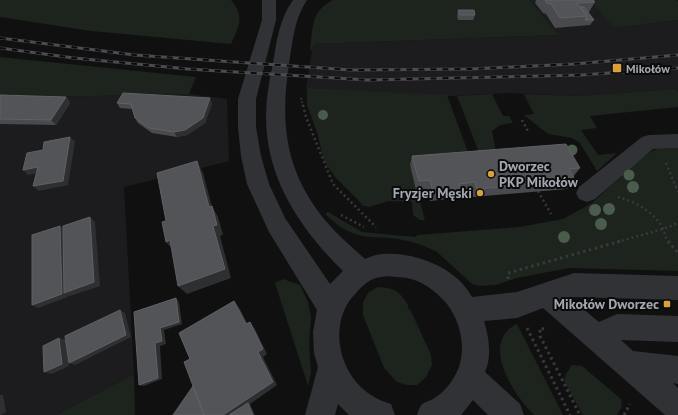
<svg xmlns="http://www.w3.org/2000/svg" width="678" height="415" font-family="'PT Sans',sans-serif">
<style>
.built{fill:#1c1c1e}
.green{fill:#1d231d}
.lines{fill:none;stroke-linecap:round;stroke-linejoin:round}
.path-far2{stroke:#38393c;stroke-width:2;stroke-dasharray:1.5 2;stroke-linecap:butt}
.path-far1{stroke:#38393c;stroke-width:2.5;stroke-dasharray:2 3;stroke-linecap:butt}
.path{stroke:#38393c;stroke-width:3;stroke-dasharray:2.5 3.5;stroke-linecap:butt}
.minor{fill:#313236;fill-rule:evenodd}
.rail-casing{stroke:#4b4c50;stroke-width:3}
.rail{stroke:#0b0b0c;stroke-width:2;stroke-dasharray:6;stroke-linecap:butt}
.tree{fill:#4b5b4c}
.wall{fill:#494a4d}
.shaded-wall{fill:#2e2f31}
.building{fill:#525458;stroke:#5f6166}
.poi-dot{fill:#db9f3e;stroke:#0b0b0c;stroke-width:1.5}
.labels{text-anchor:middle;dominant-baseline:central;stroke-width:4;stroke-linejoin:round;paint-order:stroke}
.far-poi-label{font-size:12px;font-weight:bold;fill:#a3a7b0;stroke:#0b0b0c;text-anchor:start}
.poi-label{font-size:14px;font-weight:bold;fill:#a3a7b0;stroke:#0b0b0c;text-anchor:end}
</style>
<rect width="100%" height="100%" fill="#101011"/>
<path class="built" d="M530,0h60l23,28 65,-8v72l-3,-3 -95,7 -71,-3 -57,3 -146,-8 7,-44 246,-9z
M189,94l38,5 2,62 -105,26 10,187 -78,41h-56v-317z"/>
<path class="green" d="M0,0h231c14,17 8,26 0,44l-140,-13 -91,-14z
M333,0h197l29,35 -245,9 -2,6h-2c3,-21 0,-39 23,-50z
M590,0h87l1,1v19l-65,8z
M0,57l196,20 -7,17 -189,4z
M307,88l140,7 22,60 -59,10 15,55h-5l-7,-5 -1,-13 -23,-1 -20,6 -9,-2 2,-1 -27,-27 -11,-16 -7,-29 -10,-27z
M675,89l3,3v15l-88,9 7,12 -16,2 17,25 19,-2 -20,18 -17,-28 -8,-5 -24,-4 -24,-19 10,-1 -10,-20 56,2z
M492,94l11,22h6l4,7 -13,2 -8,6 5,27 -17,-3 -23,-59z
M678,148v123l-109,-3 -52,10 -21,7 -17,1 -7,-2 -35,-32c-15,-8 -30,-12 -47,-14 -14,-1 -28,0 -40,-6 -10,-4 -17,-11 -25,-18l3,-2 34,20 54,5 1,-2 102,-8 44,-8 29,-16 45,-41 15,-11 6,-2z
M283,279l17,6 8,17 3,15 -2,27 2,29 -3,13 -33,-103z
M378,287c17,1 21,4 30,18v3l3,3 20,44 1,10 -6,12 -9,8h-10l-10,-3 -13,-14 -21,-53v-13l6,-10z
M517,324l46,91h-29c-20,-19 -55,-73 -17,-91z
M572,365l10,1 39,33 1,7 -5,9h-34l-19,-34 2,-7z
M134,374l1,41h-79z"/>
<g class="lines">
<path class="path-far2" d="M656,67l8,7
M301,98l2,8"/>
<path class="path-far1" d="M303,105l3,12 27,67 43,43
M522,120l7,13
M666,163l12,29
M538,191l13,23
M618,197c16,4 36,15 44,30 3,5 3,10 6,15
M341,215l23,12
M617,242l46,-13 15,-6"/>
<path class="path" d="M668,241l10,12
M508,279v-6l113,-32
M527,328l43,87
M544,329l-4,-1v8l40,79
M624,415l6,-11"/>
<path class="minor" d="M262,0h14v20l-20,79v28l5,29 8,28 16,34 45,66 13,-13c-42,-41 -77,-92 -77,-154 0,-18 3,-36 7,-54 4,-23 6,-43 20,-63h14c-13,20 -14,40 -18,64 -10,64 -2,114 43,164 10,11 22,21 33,31 5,-2 12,-5 18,-5 32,-2 73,13 89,43l45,-5 57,-19 104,3v24l-104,-3 -4,1 29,24 18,-8 61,2v26l-57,-2 12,11 45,5v28l-5,-1 5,5v27h-13l-122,-107 -26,10 -33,3c5,16 8,35 1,51l35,32 4,11h-36l-15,-15 -12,15h-44c1,-3 3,-9 5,-11 3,-2 8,-3 11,-5 12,-7 21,-19 26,-32 7,-21 1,-46 -12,-63 -14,-16 -30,-27 -51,-27 -5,-1 -11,-1 -15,0 -11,1 -19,9 -25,16 -29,29 -18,81 15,102 6,4 13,7 20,9l4,11h-46l-11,-11 -3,11h-30l13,-48 -4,-14 -1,-21 4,-22 -48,-78 -22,-48 -6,-28 -3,-29v-28l24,-79z
M678,134v14l-25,1 -58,50 -8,3 -8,-3 -3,-6 3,-6 63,-50 7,-2z"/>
<defs>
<path id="rail" d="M0,38l135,17 216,15 120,-1 103,-5 104,-9
M0,48l74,10 114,11 180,11 213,-5 97,-7"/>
</defs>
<use href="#rail" class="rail-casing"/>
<use href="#rail" class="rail"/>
</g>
<g class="tree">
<circle cx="323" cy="115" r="5"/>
<circle cx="572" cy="150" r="5.5"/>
<circle cx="629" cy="175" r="5.5"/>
<circle cx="633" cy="187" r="6"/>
<circle cx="609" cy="209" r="6"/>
<circle cx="595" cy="210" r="6"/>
<circle cx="601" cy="224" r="6"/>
<circle cx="564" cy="237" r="6"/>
</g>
<path class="wall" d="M536,0h57l2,2 -6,10h-1l6,8 -4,5 -35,3 -9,-14 -3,-1 -8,-10z
M458,10l17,5 -2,5h-15l-1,-4z
M0,95l66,2 4,6 -14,22 -56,-1z
M117,103h95l-7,20 -18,12 -10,2 -25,-4 -14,-10 -3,-5 -3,-9 -12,-1z
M412,156l168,12 -7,9 2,3 -8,9 -94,8 -2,-6 -10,1 -4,6 -27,3 -3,-12 -11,1 -6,-25z"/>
<path class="shaded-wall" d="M66,97l4,6 -14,22 -5,-5z
M210,98l2,5 -7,20 -18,12 -10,2 -3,-5z
M70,137l5,5 -7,43 -29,6 -6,-5z
M197,161l6,12 12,45 -6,-11z
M38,167l5,5 -15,3 -5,-5z
M212,206l6,11 5,18 -3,1 11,42 -44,16 -9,-8 35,-60z
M90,217l5,5 5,64 -30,10 -2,-1v2l-30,11 -6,-3 28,-79 5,4z
M170,240l4,11 -8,-9z
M176,298l3,4 3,22 -18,6 2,14 -6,2 2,33 -18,7 -5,-1 16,-42 5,-15z
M234,301l6,8 11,22 -5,-7z
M120,310l5,3 6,24 -56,28 -6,-2z
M250,322l5,7 12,25 -4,3 14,28 -27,19 5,11h-32l35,-63z
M59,338l7,2 3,26 -17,8 -8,-2z
M0,395h3l3,17 -5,3h-1z"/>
<path class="building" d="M545,0h48l2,2 -18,1 10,13 -27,2 -9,-14 -4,-1z
M580,7h4l10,13h-9l2,-4z
M458,10h16l1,5h-15z
M123,93l87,5 -7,20 -18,12 -11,2 -25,-4 -14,-10 -4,-14 -14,-1z
M0,95l66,2 -15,23 -51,-1z
M70,137l-7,44 -30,5 5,-19 -15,3 4,-17 16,-3 1,-8z
M566,144l14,24 -11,1 6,11 -98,9 -2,-7 -16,2 2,6 -28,2 -3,-12 -11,1 -7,-25z
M197,161l12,46 3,-1 5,19 -4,1 12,43 -47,17 -8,-46 -4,2 -4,-20 4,-1 -9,-48z
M90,217l4,65 -30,11 -1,-67z
M60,226l2,68 -30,11v-70z
M176,298l3,24 -19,6 2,13 -7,2 3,35 -19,7 -5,-73z
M234,301l12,23 4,-2 13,27 -5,3 15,30 -50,33h-19l-20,-53 6,-3 -11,-26z
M120,310l6,25 -57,28 -4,-27z
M59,338l3,26 -18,8 -1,-26z
M193,386l11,29h-31z
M248,403l5,12h-24z"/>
<g class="poi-dot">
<rect x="612" y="63" width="10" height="10" rx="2"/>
<circle cx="491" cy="174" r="4"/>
<circle cx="480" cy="193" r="4"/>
<rect x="663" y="300" width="8" height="8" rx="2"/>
</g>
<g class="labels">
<g class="far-poi-label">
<text x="626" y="68">Mikołów</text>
</g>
<g class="poi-label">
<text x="499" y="166" text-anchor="start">Dworzec<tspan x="499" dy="16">PKP Mikołów</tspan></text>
<text x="472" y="193">Fryzjer Męski</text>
<text x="659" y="304">Mikołów Dworzec</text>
</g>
</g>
</svg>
